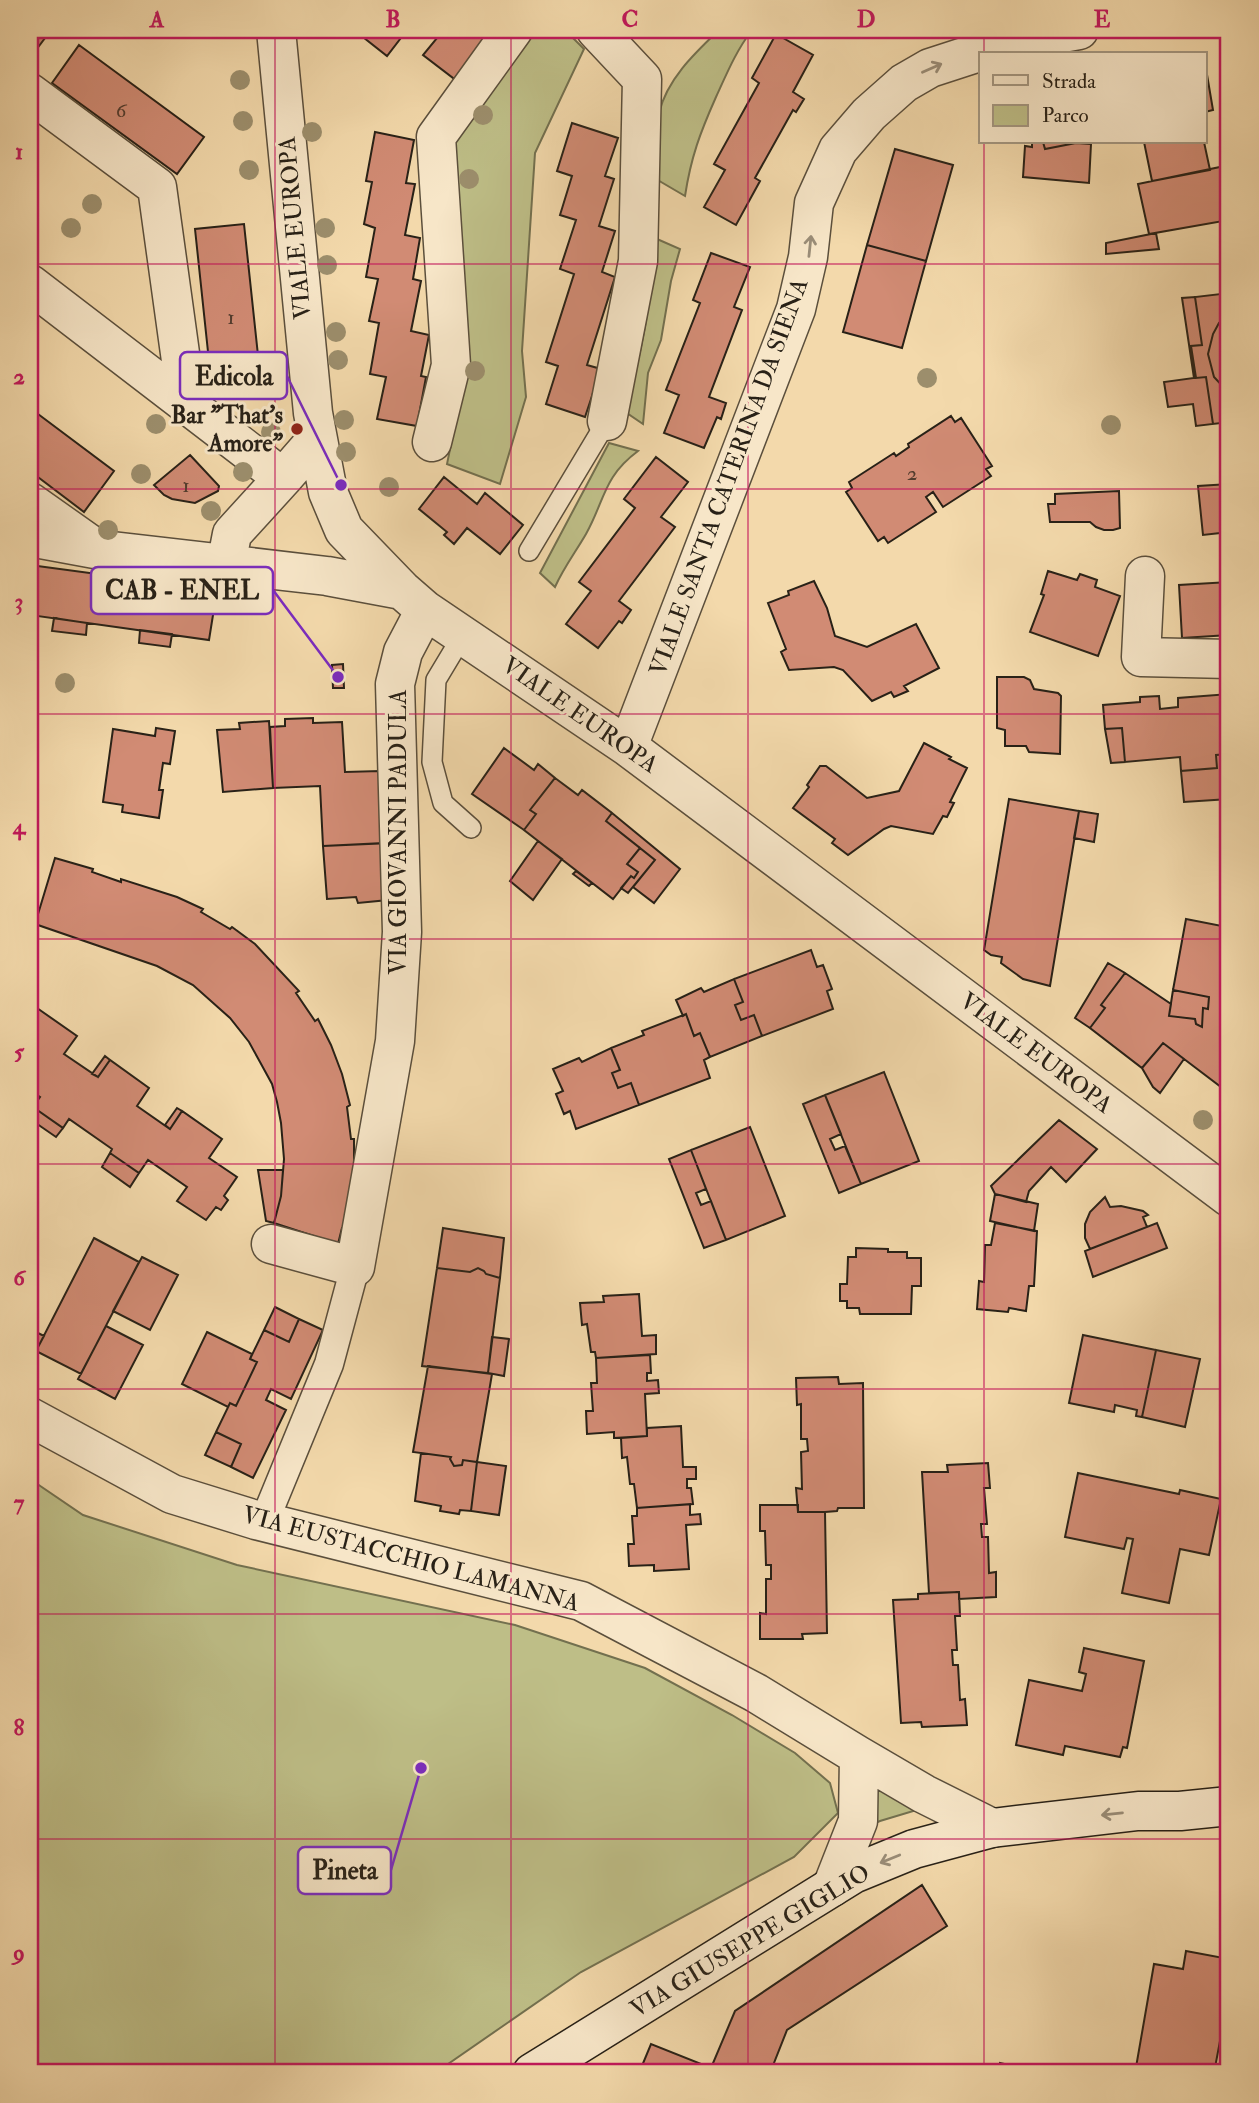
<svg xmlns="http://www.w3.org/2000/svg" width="1259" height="2103" font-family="'IM FELL Double Pica',serif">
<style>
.green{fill:#bebe87;stroke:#73704f;stroke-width:2}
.building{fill:#d18b74;stroke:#282117;stroke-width:2}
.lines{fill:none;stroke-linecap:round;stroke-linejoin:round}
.service-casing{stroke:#5b4f3c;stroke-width:22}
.pedestrian-casing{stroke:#5b4f3c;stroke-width:31}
.minor-casing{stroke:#5b4f3c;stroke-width:41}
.secondary-casing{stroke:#282117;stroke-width:41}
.service{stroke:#f7e6c8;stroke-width:19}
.pedestrian{stroke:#f7e6c8;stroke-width:28}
.minor{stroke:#f7e6c8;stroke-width:38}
.secondary{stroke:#f7e6c8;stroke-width:38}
.tree{fill:#9c8e6c}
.oneway{stroke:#9a8d78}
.grid{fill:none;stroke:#c2185b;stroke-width:2;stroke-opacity:0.55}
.poi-dot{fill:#8f2418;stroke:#f7e6c8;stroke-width:2.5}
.labels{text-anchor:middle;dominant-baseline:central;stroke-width:6;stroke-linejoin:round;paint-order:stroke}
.number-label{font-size:21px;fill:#523c2e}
.street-label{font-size:24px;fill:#282117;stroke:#f7e6c8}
.poi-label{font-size:24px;font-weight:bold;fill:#282117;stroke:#f7e6c8;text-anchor:end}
.leader{fill:none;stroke:#7b2cbf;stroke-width:2.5}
.callout-dot{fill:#7b2cbf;stroke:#f7e6c8;stroke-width:2.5}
.callout{fill:#f7e6c8;stroke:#7b2cbf;stroke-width:2.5}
.callout-label{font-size:26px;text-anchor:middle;font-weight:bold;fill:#282117}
.neatline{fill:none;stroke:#c2185b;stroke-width:2.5}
.grid-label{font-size:23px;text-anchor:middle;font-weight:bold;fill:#c2185b}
</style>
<rect width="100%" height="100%" fill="#f3d9ab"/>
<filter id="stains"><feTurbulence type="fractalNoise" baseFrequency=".00286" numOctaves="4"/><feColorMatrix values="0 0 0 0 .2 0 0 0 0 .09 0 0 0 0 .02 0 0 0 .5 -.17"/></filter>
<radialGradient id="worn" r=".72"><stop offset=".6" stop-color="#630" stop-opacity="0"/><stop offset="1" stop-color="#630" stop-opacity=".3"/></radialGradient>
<path class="green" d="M532,30h33l19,19 -49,104 -13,198 4,46 -26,87 -53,-20 16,-79 -11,-237 28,-53z
M719,30h33c-16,21 -25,43 -36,67 -16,36 -25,60 -31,99l-29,-17c1,-21 -1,-45 3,-66 8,-34 36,-60 60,-83z
M657,239l23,10 -9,32 -10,59 -13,33 -5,51 -19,-13c19,-56 26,-113 33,-172z
M609,443l29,8c-35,26 -33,49 -52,83 -11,19 -22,33 -31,53l-15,-14z
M30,1479l53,36 154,50 278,60 130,43 87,47 63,38 35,30 8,30 -44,44 -213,115 -146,101h-405z
M873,1783l47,26 -40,12 -14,6z"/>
<path class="building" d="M30,30h21l-21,28z
M354,30h53l-20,26z
M439,30h50l-5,6 5,3 -32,42 -34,-26 19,-23z
M776,34l37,21 -20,37 11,7 -8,13 -3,-2 -38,68 5,3 -24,44 -32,-18 21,-37 -11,-6 45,-81 -7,-5z
M79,45l125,92 -27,37 -125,-91z
M1205,63l8,47 -8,2z
M572,123l46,15 -13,38 9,3 -15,47 16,5 -13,41 13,5 -28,88 14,4 -16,48 -39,-13 12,-38 -12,-4 28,-88 -14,-5 16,-49 -16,-5 12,-39 -15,-5z
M375,132l39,8 -8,43 9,1 -10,51 15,3 -7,41 8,2 -10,50 18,4 -8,41 5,1 -9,49 -40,-7 9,-42 -16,-3 9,-51 -10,-2 9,-42 -12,-2 9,-49 -11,-4 8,-42 -6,-1z
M1032,142h11l2,7 31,-6 15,1 -2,39 -66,-6 2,-31 7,1z
M1043,142h33v1l-31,6z
M1144,142h60l6,28 -58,11z
M895,149l58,16 -27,96 -59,-16z
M1220,167l9,53 -80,14 -11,-50z
M244,224l18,169 -49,6 -18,-170z
M1156,233l3,16 -53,5v-11z
M867,245l59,16 -24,87 -59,-16z
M711,253l39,14 -16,40 8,3 -33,87 17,6 -5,16 -4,-2 -13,31 -40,-15 15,-38 -13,-5 34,-87 -7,-3z
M1229,293v22l-10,8 -6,11 -5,20 6,23 15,16v29l-16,2 -7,-47 -10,1 -5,-32 11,-1 -7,-48z
M1195,297l7,48 -11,1 5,32 10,-1 7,47 -17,2 -3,-22 -25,3 -4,-25 30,-4 -12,-80z
M1228,315h1v78l-15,-16 -6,-23 5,-20 6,-11z
M30,408l84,63 -30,41 -54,-41z
M951,416l4,6 6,-4 31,48 -6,3 5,7 -48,31 -10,-15 -7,5 10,15 -48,31 -4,-6 -6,4 -32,-49 6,-4 -3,-6 45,-29 2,3 13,-9 -1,-3z
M190,455l29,31 -1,5 -23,12 -23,-4 -8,-4 -10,-10z
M656,457l32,25 -27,35 14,10 -56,74 12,9 -9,13 -3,-2 -21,27 -32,-24 25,-33 -12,-9 56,-74 -11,-9z
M444,477l33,27 8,-11 38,32 -23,29 -33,-26 -13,16 -10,-9 3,-3 -28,-23z
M1229,484v48l-26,3 -5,-49z
M1119,491l1,37 -7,2h-9l-8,-3 -6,-5h-40l-2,-18h7v-10z
M30,565l187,25 -8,50 -179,-25z
M1048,571l29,9 3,-6 17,6 -2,7 25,9 -22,60 -68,-24 14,-37 -3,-1z
M814,581l13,27 8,28 32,11 49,-23 23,44 -35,18 4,5 -14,6 -3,-5 -19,9 -29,-31 -9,-3 -45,3 -8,-18 5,-3 -18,-46 21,-8 -1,-4z
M1229,582v53l-47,3 -3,-53z
M54,618l33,5 -1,12 -34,-4z
M140,630l32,4 -2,13 -31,-4z
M343,664l1,24h-11l-1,-23z
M997,677h27l6,3 4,9 24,4 3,3 -1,58 -31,-2 -3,-6h-21v-16l-8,-2z
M1229,694v60l-13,1 1,13 -36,3 -1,-14 -55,5 -3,-34 -17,1 -2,-24 37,-3v-5l19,-1 1,13 18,-2v-9z
M313,718v5l29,-1 3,50 35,-1 4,72 -61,3 -3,-60 -47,2 -3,-61 15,-1v-7z
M269,721l4,67 -50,4 -6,-62 23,-1 -1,-6z
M156,728l19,3 -5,33 -7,-1 -4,27h4l-4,28 -37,-6 1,-7 -20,-3 10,-73 42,7z
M1122,728l3,34 -14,1 -6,-34z
M924,743l27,14 -2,2 18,9 -17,34 4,1 -7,14 -4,-1 -10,18 -42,-8 -7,3 -36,26 -16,-12 3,-4 -42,-31 16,-21 -2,-2 13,-19h6l41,32 32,-7z
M504,748l30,22 4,-6 17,14 -25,32 6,4 -12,16 -52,-36z
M1229,754v45l-45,3 -3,-31 36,-3 -1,-13z
M555,778l23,17 4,-5 30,23 -6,8 34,27 -13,16 11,8 -4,6 -3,-2 -18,23 -89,-69 12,-16 -6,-4z
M1009,799l70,12 -29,175 -27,-7 -22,-16 1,-6 -11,-2 -7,-5z
M1079,811l19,3 -4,28 -20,-4z
M612,813l68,56 -26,34 -21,-16 22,-27 -49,-39z
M538,841l24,18 -29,41 -23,-19z
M391,843l-3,57 -30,3 -2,-6 -29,2 -4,-53z
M640,848l15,12 -27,33 -7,-5 10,-12 3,2 4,-6 -11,-8z
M55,858l38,11 -1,3 29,10v-3l56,18 26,12 -2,3 29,17 2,-2 23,17 44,47 -3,2 19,28 3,-2 13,26 11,29 8,31 -3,2 4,32h3v30l-8,59h-4l-4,16 -64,-21 7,-27 3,-37 -3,-36 -4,-21 -5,-18 -12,-22 -11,-20 -19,-24 -37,-33 -36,-19 -122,-42z
M576,871l16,12 -3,3 -16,-12z
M1186,919l36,7v7l7,2v140l-8,12 -58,-44 -21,25 -52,-40 15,-20 -4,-3 24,-32 46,31 -2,12 26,3 1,5 6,3 1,-19 5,1 1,-12 -36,-7z
M811,950l6,17 6,-2 9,24 -5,2 6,18 -71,27 -8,-21 -13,5 -6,-15 8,-3 -9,-23z
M1108,963l17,10 -24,32 4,3 -15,20 -15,-10z
M734,979l9,23 -8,3 6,15 13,-5 8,21 -52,21 -10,-24 -6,3 -8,-22 -3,2 -7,-16 25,-12 3,4z
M1173,990l36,7 -1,12 -5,-1 -1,19 -6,-3 -1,-5 -26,-3z
M37,1008l40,28 -13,18 34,23 12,-17 39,28 -12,18 33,23 12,-18 40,28 -13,19 28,19 -13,19 4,4 -7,10 -5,-3 -10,13 -29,-19 10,-14 -39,-27 -9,13 -29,-20 2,-4 -43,-30 -6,9 -30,-21 7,-10 -10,-7v-72z
M686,1014l8,22 6,-3 10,24 -6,3 6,18 -71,27 -8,-22 -13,5 -6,-15 8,-3 -9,-22 33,-13 -2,-4z
M1163,1043l21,16 -24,34 -7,-6 -11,-19z
M611,1048l9,22 -8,3 6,15 13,-5 8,22 -63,24 -6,-18 -6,3 -8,-20 7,-3 -10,-22 26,-11 3,4z
M105,1056l5,4 -12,17 -6,-3z
M884,1072l35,89 -58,23 -36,-89z
M825,1095l16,39 -11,5 5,11 10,-4 16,38 -22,9 -36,-89z
M33,1107l30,21 -7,9 -26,-18v-8z
M177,1108l5,3 -12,18 -5,-4z
M1059,1120l38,29 -31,33 -15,-15 -22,24 -3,11 -31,-8 -4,-8z
M750,1127l35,89 -59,24 -35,-90z
M691,1150l15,39 -10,4 5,12 10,-4 15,39 -22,8 -35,-89z
M110,1153l29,20 -9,14 -28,-20z
M258,1170h25l-2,26 -7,27 -8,-2z
M995,1194l43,10 -4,27 -44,-10z
M1105,1197l5,10 11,-1 22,5 5,4 -5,2 4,10 -57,22 -5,-11v-14l5,-12z
M995,1223l42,8 -3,55h-5l-3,25 -17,-3 -1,4 -31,-3 2,-28 5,1 1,-37h6z
M1157,1223l10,25 -74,29 -8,-26z
M443,1228l61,10 -4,40 -14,-4 -2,-3 -6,-3 -8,4 -33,-4z
M94,1238l45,24 -58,112 -45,-23z
M856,1248l32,1v3h19v6h14v28h-9l-1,28h-51l-1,-6h-12v-7h-7v-17h7l1,-27h8z
M142,1257l36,18 -28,55 -37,-19z
M437,1268l33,4 8,-4 6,3 2,3 14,4 -12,95 -66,-7z
M639,1294l3,42 14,-1v19l-60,4 -1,-6h-4l-4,-28 -5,1 -2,-22 24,-1 -1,-6z
M275,1307l24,12 -10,23 -25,-12z
M299,1319l24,11 -32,69 -20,-10 -5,11 20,10 -33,68 -22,-11 10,-23 -25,-12 14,-29 6,3 21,-44 -7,-3 14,-29 25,12z
M106,1326l37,19 -28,54 -37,-20z
M34,1331l10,5 -8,15 -6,-3v-10z
M207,1332l45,22 -2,5 7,3 -21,44 -6,-3 -2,4 -46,-23z
M1083,1335l73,15 -14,67 -6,-1 1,-6 -22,-5 -1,7 -45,-9z
M492,1337l17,2 -5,37 -16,-3z
M1156,1350l44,9 -15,68 -43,-10z
M650,1355l1,18h-4v8l11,-1 1,13 -14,1 2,42 -33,2v-6l-27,2 -1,-23h7l-2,-28h6l-1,-25z
M428,1366l64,8 -15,88 -14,-2 -1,5 -8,1 -4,-7 1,-2 -38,-5z
M838,1377l1,7 24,-1 1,125h-26l-1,3 -12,1h-27l-2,-24 6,1 -1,-37 7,-1 -1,-12h-6v-35l-4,1 -1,-27z
M1229,1396v39l-7,-1z
M681,1426l2,41h13v12h-9v9h4l2,16 -56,4 -3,-24h-4l-3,-27 -5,1 -1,-20 26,-2v-8z
M216,1432l25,12 -10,23 -26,-12z
M421,1453l30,4 -1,2 4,7 8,-1 1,-5 14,2 -6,49 -11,-1 -1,4 -19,-3 1,-5 -26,-5z
M477,1462l29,4 -7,49 -28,-4z
M988,1463l2,25h-6l3,36h-6l1,13h6l1,36 7,-1v25l-37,2v-7l-30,1 -7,-121h26l-1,-7z
M1078,1473l101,21 1,-4 41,9 -12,56 -29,-6 -11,54 -47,-10 11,-54 -6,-1 -3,11 -59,-12z
M690,1504v11l10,-1 1,10 -15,1 3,44 -35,2v-6l-25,1 -1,-22h6l-2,-28h5v-8z
M760,1505h38v7h27l2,121 -25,1 1,5h-43v-26l6,1v-35h5v-14h-5l-1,-34h-5z
M959,1592l1,24h-5l2,34h-5l1,15h5l2,35 5,-1 2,26 -45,2 -1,-5 -20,1 -8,-123 25,-1v-5z
M1084,1648l60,13 -17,87 -4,-1 -3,10 -55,-11 -2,9 -47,-10 13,-65 53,11 4,-17 -7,-2z
M922,1885l25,41 -160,104 -17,43h-131l12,-29 60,24 24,-57z
M1186,1951l43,8v34l-15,80h-79l19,-109 29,5z
M1000,2063l22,5 -1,5h-19l1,-4 -4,-1z"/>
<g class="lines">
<defs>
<path id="service" d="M529,551l78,-130
M463,635l-27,45 -4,82 11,41 28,25"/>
<path id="pedestrian" d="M264,1522l65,-158 26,-97"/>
<path id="minor" d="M276,30l37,383 15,79 16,38 58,60 23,20 203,137 601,450
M596,30l46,49 -4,182 -31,160
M30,93l127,94 30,217
M30,284l253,194 34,-39
M432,442l19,-77 -15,-228 77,-107
M30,502l58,41
M30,537l65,12 232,27 75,14
M226,565l6,-31 51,-56
M1145,576l-4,81 88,2
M628,747l168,-438 12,-52 6,-54 24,-53 31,-36 35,-31 26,-15 77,-25 72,-13
M271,1244l84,23 40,-226 7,-109 -7,-248 8,-32 22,-42
M30,1417l142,77 84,26 325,81 175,92 103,63
M832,1887l26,-66 1,-65 65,38 68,34"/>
<path id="secondary" d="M532,2073l321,-199 61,-25 78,-21 146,-17h42l49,-5"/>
</defs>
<use href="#service" class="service-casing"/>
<use href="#pedestrian" class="pedestrian-casing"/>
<use href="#minor" class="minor-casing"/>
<use href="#secondary" class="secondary-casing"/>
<use href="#service" class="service"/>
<use href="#pedestrian" class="pedestrian"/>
<use href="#minor" class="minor"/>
<use href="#secondary" class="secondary"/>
</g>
<g class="tree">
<circle cx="240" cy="80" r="10"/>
<circle cx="483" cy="115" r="10"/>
<circle cx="243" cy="121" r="10"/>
<circle cx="312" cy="132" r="10"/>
<circle cx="249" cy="170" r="10"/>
<circle cx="469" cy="179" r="10"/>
<circle cx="92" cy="204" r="10"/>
<circle cx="71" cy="228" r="10"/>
<circle cx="325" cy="228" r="10"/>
<circle cx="327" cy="265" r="10"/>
<circle cx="336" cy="332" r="10"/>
<circle cx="338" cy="360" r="10"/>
<circle cx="475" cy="371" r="10"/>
<circle cx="927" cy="378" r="10"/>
<circle cx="344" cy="420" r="10"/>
<circle cx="156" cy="424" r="10"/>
<circle cx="1111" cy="425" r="10"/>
<circle cx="271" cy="432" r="10"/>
<circle cx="346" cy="452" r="10"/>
<circle cx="243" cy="472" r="10"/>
<circle cx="141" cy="474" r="10"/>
<circle cx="389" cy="487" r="10"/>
<circle cx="211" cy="511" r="10"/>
<circle cx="108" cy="530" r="10"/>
<circle cx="65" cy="683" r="10"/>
<circle cx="1203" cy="1120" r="10"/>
</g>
<defs><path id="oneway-shaft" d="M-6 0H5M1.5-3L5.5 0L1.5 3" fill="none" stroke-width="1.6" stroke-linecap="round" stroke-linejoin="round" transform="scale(1.75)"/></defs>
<g class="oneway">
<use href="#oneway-shaft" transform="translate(932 68) rotate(-24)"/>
<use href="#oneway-shaft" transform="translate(810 246) rotate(-84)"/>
<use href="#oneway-shaft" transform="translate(1112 1814) rotate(174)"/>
<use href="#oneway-shaft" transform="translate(890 1859) rotate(158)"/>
</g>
<path class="grid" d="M275,30v2043M511,30v2043M748,30v2043M984,30v24M984,142v1931M30,264h1199M30,489h1199M30,714h1199M30,939h1199M30,1164h1199M30,1389h1199M30,1614h1199M30,1839h1199"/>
<circle class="poi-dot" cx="297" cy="429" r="7"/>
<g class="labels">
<g class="number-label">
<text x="121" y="110">6</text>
<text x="231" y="317">1</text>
<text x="912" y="473">2</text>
<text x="186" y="485">1</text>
</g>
<g class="street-label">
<text transform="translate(295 228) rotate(-95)">VIALE EUROPA</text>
<text transform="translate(729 477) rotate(-70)">VIALE SANTA CATERINA DA SIENA</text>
<text transform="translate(580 715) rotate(35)">VIALE EUROPA</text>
<text transform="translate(398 832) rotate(-90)">VIA GIOVANNI PADULA</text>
<text transform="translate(1036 1053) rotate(37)">VIALE EUROPA</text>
<text transform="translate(411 1559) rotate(15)">VIA EUSTACCHIO LAMANNA</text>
<text transform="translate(750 1941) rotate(-31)">VIA GIUSEPPE GIGLIO</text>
</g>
<g class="poi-label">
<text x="283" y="415">Bar "That's<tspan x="283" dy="28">Amore"</tspan></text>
</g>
</g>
<path class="leader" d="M341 485L287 376M338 677L273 590M421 1768L391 1870"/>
<g class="callout-dot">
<circle cx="341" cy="485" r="7"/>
<circle cx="338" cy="677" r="7"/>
<circle cx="421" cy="1768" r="7"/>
</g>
<g class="callout">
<rect x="180" y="352" width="107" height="47" rx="7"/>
<rect x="91" y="567" width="182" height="47" rx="7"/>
<rect x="298" y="1847" width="93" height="47" rx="7"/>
</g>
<g class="callout-label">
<text x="234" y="385">Edicola</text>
<text x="182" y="599">CAB - ENEL</text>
<text x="345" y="1879">Pineta</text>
</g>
<rect width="1259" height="2103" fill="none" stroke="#f3d9ab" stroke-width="77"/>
<rect x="979" y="52" width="228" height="91" fill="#f7e6c8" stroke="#a49781" stroke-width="2"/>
<rect x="993" y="75" width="35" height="10" fill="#f7e6c8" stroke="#a49781" stroke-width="2"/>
<text x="1042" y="88" font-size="21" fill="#282117">Strada</text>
<rect x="993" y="105" width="35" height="21" fill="#bebe87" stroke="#a49781" stroke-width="2"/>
<text x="1042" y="122" font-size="21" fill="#282117">Parco</text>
<rect x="38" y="38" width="1182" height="2026" class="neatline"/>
<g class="grid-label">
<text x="157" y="27">A</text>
<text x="393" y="27">B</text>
<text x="630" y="27">C</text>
<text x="866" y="27">D</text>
<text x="1102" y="27">E</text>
<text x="19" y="159">1</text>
<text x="19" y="384">2</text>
<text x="19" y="609">3</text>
<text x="19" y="834">4</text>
<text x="19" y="1059">5</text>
<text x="19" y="1285">6</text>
<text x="19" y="1510">7</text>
<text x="19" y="1735">8</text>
<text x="19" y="1960">9</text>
</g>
<rect width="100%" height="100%" filter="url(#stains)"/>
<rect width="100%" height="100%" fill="url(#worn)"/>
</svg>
